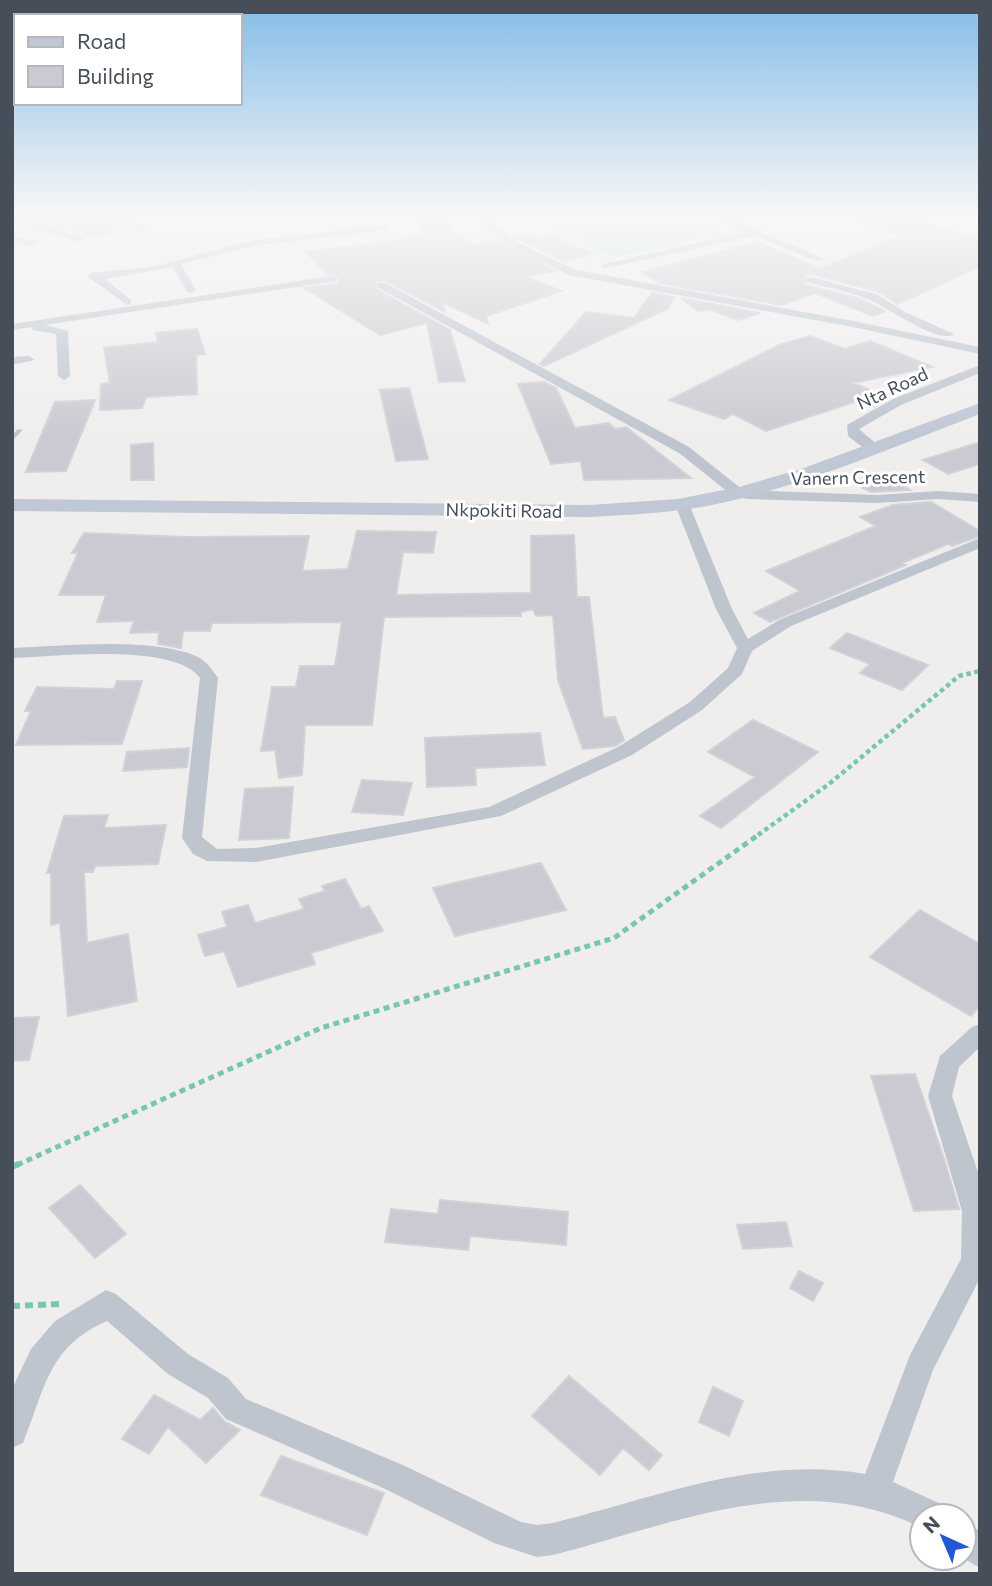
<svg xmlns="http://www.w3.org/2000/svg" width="992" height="1586" font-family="Commissioner,sans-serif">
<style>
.green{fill:#bdecd6}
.building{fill:#cacbd2;stroke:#d1d2d8;stroke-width:2}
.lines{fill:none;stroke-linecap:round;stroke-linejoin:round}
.path-far2{stroke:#77c7ab;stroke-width:4.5;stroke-dasharray:4.5 3.5;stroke-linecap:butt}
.path-far1{stroke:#77c7ab;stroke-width:5;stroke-dasharray:6 4.5;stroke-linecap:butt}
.path{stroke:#77c7ab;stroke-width:6;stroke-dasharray:8 5;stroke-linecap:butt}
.lane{fill:#bec5cf;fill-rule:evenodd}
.street{fill:#bec5cf;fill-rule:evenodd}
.secondary{fill:#c0c7d5;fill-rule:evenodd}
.labels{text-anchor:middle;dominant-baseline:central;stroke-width:6;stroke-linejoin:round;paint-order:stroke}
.far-street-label{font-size:18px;fill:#464e59;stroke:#fff}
</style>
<rect width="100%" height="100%" fill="#f0eded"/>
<path class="green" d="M533,216h152l42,18 -112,23z"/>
<path class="building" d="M39,216h74l14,11 -32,11 -57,-18z
M416,216h31l6,16 21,13 24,-5 58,31 -31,6 36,14 -75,25 2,8 -46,-22 3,10 -59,-31h-11l1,8 74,41 15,51 -26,1 -12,-59 -47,12 -76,-47 33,-4 3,-6 -13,-4 -21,-22 117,-15z
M855,216h53l72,25v25l-82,38 -21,-13 -66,-17 -7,2 1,9 52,13 28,13 -12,5 -58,-23 -34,12 -122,-22 -17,-11 116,-30 62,27 83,-34 -49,-14z
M527,234l13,6 13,-3 40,17 -29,7 -49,-24z
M652,293l22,4 -7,12 -123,57 -4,-2 46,-52 48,6z
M681,298l79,15 -22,7 -29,-11 -11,2z
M197,329l8,25 -9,1 1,39 -51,3 -4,11 -42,2 1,-26 9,-1 -6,-35 54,-6 -2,-9z
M810,336l35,13 25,-8 62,26 -79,16 36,15 -15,9 -20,-5 -88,29 -33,-17 -9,5 -55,-19 110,-55z
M544,382l12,6 19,40 34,-5 6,6 11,-2 65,51 -107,2 -3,-19 -30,3 -33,-80z
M409,388l19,71 -32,2 -16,-71z
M95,400l-29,71 -40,1 29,-70z
M980,442v22l-32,10 -25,-14z
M153,443l1,37h-23v-35z
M890,479l20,11 -39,2 -8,-4z
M931,502l49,29v5l-28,10 -4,-2 -46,19 4,2 -136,57 -16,-9 46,-22 -34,-20 110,-45 -16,-9 33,-12z
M357,531l79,1 -3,21 -30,-1 -7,43 135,-2v-57l43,-1 3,62h12l14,121 12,-1 9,23 -9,6 -32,3 -25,-69 -5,-65 -17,1 -3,-7 -12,3v4l-137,1 -12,108h-67l-3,50 -23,3 -4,-28 -14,1 11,-64h24l4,-21h35l7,-44 -130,1 -2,8h-27l-2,17 -23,-4 1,-12 -29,1 4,-12 -37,1 9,-27h-47l19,-42h-6l12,-20 101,4 124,-1 -7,35 46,-2z
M847,633l81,32 -26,25 -42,-17 10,-9 -40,-16z
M117,681h25l-20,63 -106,1 15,-34h-6l12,-24 77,2z
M753,720l65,32 -97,76 -21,-12 55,-39 -47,-25z
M540,733l5,32 -70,3 1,17 -49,2 -2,-49z
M189,748l-2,19 -64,4 4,-19z
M362,780l50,3 -9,32 -51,-3z
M293,787l-4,51 -50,2 6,-51z
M108,815l-4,13 62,-3 -8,39 -63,2 -2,6h-9l3,71 41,-9 9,67 -69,15 -8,-93 -9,2v-52h-4l17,-57z
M541,863l25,47 -111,26 -22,-48z
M345,879l16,30 8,-3 14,25 -72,22 4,11 -77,23 -14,-36 -19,5 -7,-21 29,-8 -5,-15 26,-7 7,18 49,-14 -5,-10 26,-8 -3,-5z
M920,910l60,34v62l-9,10 -101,-59z
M39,1017l-10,43 -17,1v-43z
M915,1074l29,85 15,50 -45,2 -43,-135z
M80,1185l46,49 -31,24 -46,-50z
M440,1200l128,12 -2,33 -96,-9 -2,14 -83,-8 6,-33 47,5z
M786,1222l6,24 -49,3 -6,-24z
M799,1271l24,12 -10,18 -23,-13z
M569,1376l93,79 -13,15 -26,-22 -23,27 -68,-59z
M713,1387l30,14 -14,35 -30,-14z
M154,1395l46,25 13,-12 11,13 16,9 -34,33 -38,-36 -19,27 -27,-15z
M281,1456l103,37 -17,42 -106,-40z"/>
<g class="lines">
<path class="path-far2" d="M758,835l71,-51 130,-108 21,-5"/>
<path class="path-far1" d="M17,1165l304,-137 293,-90 147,-105"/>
<path class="path" d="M12,1167l9,-4
M12,1306l48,-2"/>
<path class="lane" d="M18,429l5,1 -11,11v-6z"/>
<path class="street" d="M12,216l71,21 1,2 -5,3 -67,-20z
M115,216h11l23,15 -8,2z
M471,216h11l37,27 57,27 277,51 127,26v7l-127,-27 -284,-52 -58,-28z
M710,216h13l102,43 -9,2 -61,-25 -150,32 -5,-3 146,-33z
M386,225l3,5 -135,16 -73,18 15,26 -5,3 -4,-1 -14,-25 -68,12 26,21v4l-4,1 -40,-29 5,-3 60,-6 102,-27z
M12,236l24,5 1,2 -5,3 -20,-4z
M332,276l5,3 -1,2 -291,44 23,6 2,45 -6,4 -6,-4 -2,-42 -23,-4 -1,-3 -20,3v-6z
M810,277l66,17 31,19 47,21c-16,12 -71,-31 -89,-36 -19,-7 -39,-11 -59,-16v-4z
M377,283h8l304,164 54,43 135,5 60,-4 42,3v8l-42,-3 -60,4 -131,-4 -14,-3 -54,-43 -302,-166z
M12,357l17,-1 6,4 -23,5z
M980,365v8l-79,32 -42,24 21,18v6h-10l-22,-17 -1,-11 46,-26z
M682,500l7,4 43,105 16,30 31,-19 201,-82v10l-189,78 -39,25 -10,23 -40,36 -70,45 -131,61 -245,46 -49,-1 -14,-7 -11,-16 18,-160c-27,-36 -145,-21 -188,-20v-10c49,-2 145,-12 188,10 8,5 13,13 18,20l-16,159 15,12 39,-1 233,-41 129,-60 72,-45 38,-34 9,-20 -21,-39 -41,-105z
M980,1024v23l-21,20 -7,29 28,82v100l-47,92 -40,112 50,23 5,11h-26v12c-121,-61 -248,-4 -369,27l-16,2 -43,-14 -111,-55 -157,-69 -18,-21 -40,-24 -61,-53c-60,26 -62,69 -84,122l-11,5v-59l19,-40 24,-28 51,-31 10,4 72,60 40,24 18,21 159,67 116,56 16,3 16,-2c102,-25 205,-68 312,-49l45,-119 51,-96 1,-48 -34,-115 12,-40 32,-29z
M964,1522l16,9v37l-17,-10z"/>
<path class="secondary" d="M980,403v11c-90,34 -179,74 -273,92 -39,7 -78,9 -117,11l-578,-6v-12l578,6 88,-6 61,-12 65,-19z"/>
</g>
<linearGradient id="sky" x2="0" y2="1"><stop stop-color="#83bce7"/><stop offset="0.49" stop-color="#f8f7f7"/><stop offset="1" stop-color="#f8f7f7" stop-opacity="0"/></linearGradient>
<rect width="992" height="438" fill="url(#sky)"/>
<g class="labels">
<g class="far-street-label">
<text transform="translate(892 388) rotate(-25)">Nta Road</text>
<text transform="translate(858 477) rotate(-1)">Vanern Crescent</text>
<text transform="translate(504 510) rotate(1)">Nkpokiti Road</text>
</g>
</g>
<rect width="992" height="1586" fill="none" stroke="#464e59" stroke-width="28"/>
<rect x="14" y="14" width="228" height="91" fill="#ffffff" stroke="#b5b8bd" stroke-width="2"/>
<rect x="28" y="37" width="35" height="10" fill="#c0c7d5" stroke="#b5b8bd" stroke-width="2"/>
<text x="77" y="49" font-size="21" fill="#464e59">Road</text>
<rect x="28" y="66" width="35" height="21" fill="#cacbd2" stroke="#b5b8bd" stroke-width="2"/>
<text x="77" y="84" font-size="21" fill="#464e59">Building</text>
<g transform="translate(943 1537) rotate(316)"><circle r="33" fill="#ffffff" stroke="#b5b8bd" stroke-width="2"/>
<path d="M0-5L12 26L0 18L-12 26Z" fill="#2357d4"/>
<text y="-10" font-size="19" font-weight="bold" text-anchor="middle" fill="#464e59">N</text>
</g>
</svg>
